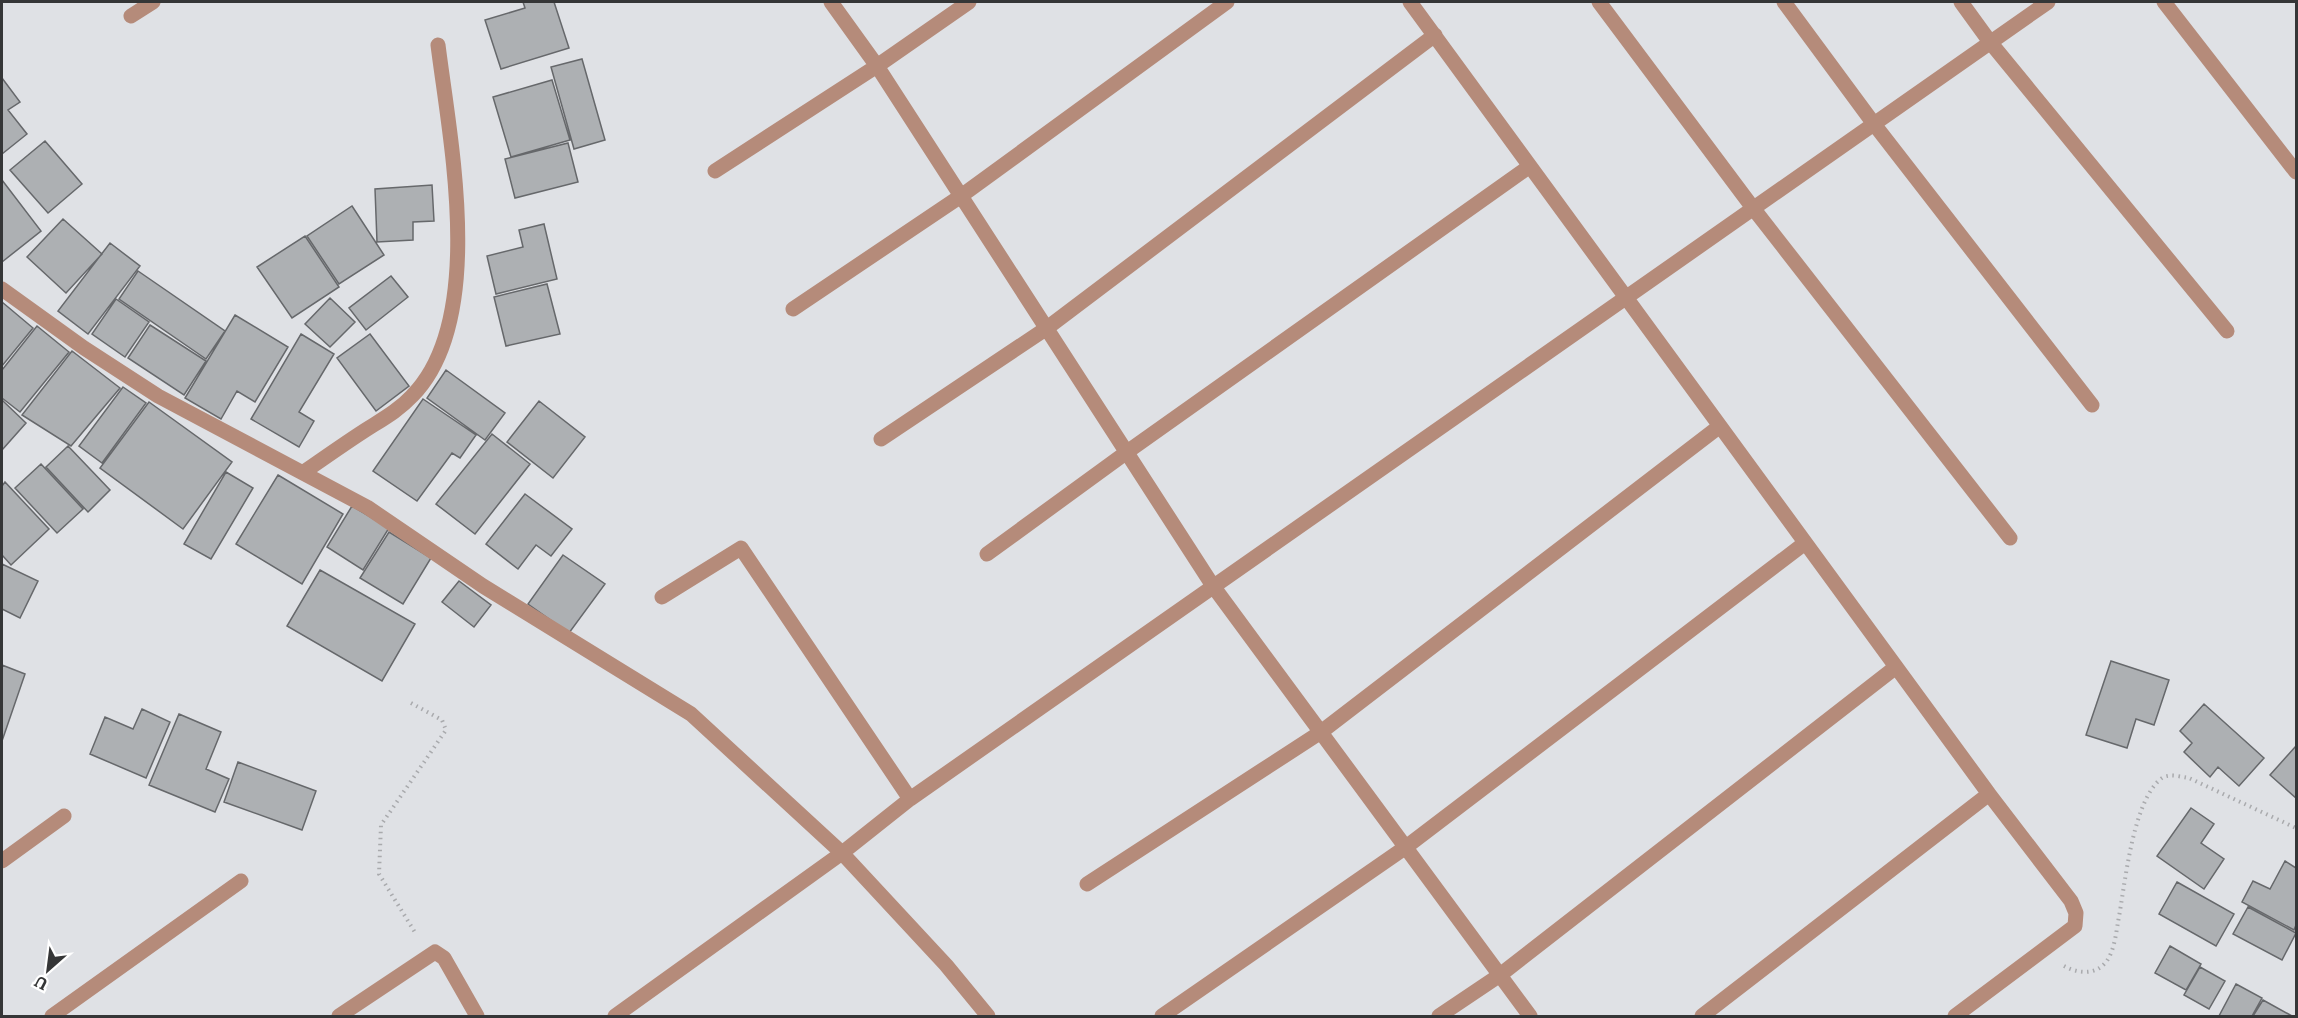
<svg xmlns="http://www.w3.org/2000/svg" width="2298" height="1018" font-family="Literata,serif">
<style>
.building{fill:#adb0b3;stroke:#66686b;stroke-width:1.5}
.lines{fill:none;stroke-linecap:round;stroke-linejoin:round}
.path{stroke:#a9aaad;stroke-width:4;stroke-dasharray:1.5 4.5;stroke-linecap:butt}
.minor{stroke:#b58b7a;stroke-width:15}
</style>
<rect width="100%" height="100%" fill="#dfe1e5"/>
<path class="building" d="M523,2h31l15,46 -68,21 -16,-49 40,-12z
M582,59l23,81 -31,9 -23,-82z
M2,78l18,24 -12,8 19,24 -25,20z
M552,80l18,60 -59,17 -18,-60z
M45,141l37,43 -34,29 -38,-43z
M568,143l10,39 -63,16 -10,-39z
M2,180l39,51 -39,31z
M432,185l2,36 -21,1v18l-36,2 -2,-53z
M352,206l32,49 -45,29 -32,-48z
M63,219l39,35 -36,39 -39,-36z
M544,224l13,55 -61,15 -9,-38 36,-9 -4,-17z
M305,236l34,51 -47,31 -35,-51z
M110,243l30,23 -52,68 -30,-23z
M138,271l87,60 -19,28 -87,-60z
M391,276l17,21 -42,33 -17,-22z
M547,284l13,50 -54,12 -12,-49z
M330,298l25,24 -25,25 -25,-23z
M116,299l33,23 -24,35 -33,-23z
M2,302l31,26 -31,38z
M235,315l53,32 -33,55 -18,-11 -16,28 -36,-21z
M150,325l56,36 -22,34 -56,-37z
M37,326l32,26 -49,60 -18,-14v-28z
M301,334l33,20 -35,58 15,9 -15,26 -48,-28z
M370,334l39,52 -33,25 -39,-53z
M72,351l48,37 -49,58 -49,-31z
M446,370l59,43 -20,27 -58,-42z
M123,387l23,16 -44,60 -23,-17z
M423,399l53,36 -16,23 -8,-5 -35,48 -44,-30z
M2,400l24,23 -24,27z
M539,401l46,36 -32,41 -46,-36z
M149,402l83,60 -49,67 -83,-61z
M492,434l38,30 -55,70 -39,-30z
M68,446l42,44 -22,22 -42,-45z
M41,464l42,45 -26,24 -42,-45z
M226,472l27,16 -42,71 -27,-15z
M278,475l65,39 -41,70 -66,-40z
M5,482l44,47 -38,36 -9,-10v-69z
M525,494l47,35 -21,27 -15,-11 -18,24 -32,-25z
M352,506l37,22 -26,42 -36,-23z
M389,532l42,26 -28,46 -43,-26z
M563,555l42,29 -36,49 -41,-29z
M2,564l36,17 -18,37 -18,-9z
M320,570l95,54 -33,57 -95,-55z
M459,581l32,24 -17,22 -32,-25z
M2111,661l58,19 -15,45 -18,-6 -9,29 -41,-13z
M2,665l23,9 -23,67z
M2204,704l60,54 -25,28 -21,-19 -8,10 -26,-25 8,-9 -12,-12z
M142,709l28,13 -24,56 -56,-24 15,-37 28,12z
M179,714l42,18 -15,37 23,10 -14,33 -66,-27z
M2296,746v52l-26,-23z
M238,762l78,29 -14,39 -78,-28z
M2191,808l23,16 -13,19 23,16 -20,30 -47,-33z
M2285,861l11,7v57l-2,5 -52,-28 11,-21 17,8z
M2177,882l57,32 -18,32 -57,-32z
M2248,907l48,26 -14,27 -49,-26z
M2170,946l31,18 -15,26 -31,-17z
M2200,967l25,14 -16,28 -25,-14z
M2236,984l26,14 -10,18h-33z
M2263,1000l29,16h-39z"/>
<g class="lines">
<path class="path" d="M411,703l31,17 4,10 -65,95 -2,49 37,60
M2064,966c13,7 31,10 42,-4 8,-10 10,-28 12,-40 7,-35 14,-122 44,-144 8,-5 19,-1 27,0l107,50"/>
<path class="minor" d="M831,2l46,64 336,520 317,430
M1410,2l579,792 82,107 5,12 -1,13 -120,90
M1599,2l154,206 257,330
M1784,2l90,122 218,281
M1961,2l29,40 237,289
M2164,2l132,170
M131,16l22,-14
M715,171l162,-105 92,-64
M2,289l82,59 74,48 209,111 116,79 208,128 151,139 104,112 42,51
M793,309l168,-113 266,-194
M881,439l166,-111 388,-293
M304,472c20,-14 40,-28 60,-41 17,-11 34,-20 48,-35 75,-76 38,-255 26,-351
M987,554l140,-102 403,-286
M662,597l79,-49 169,251
M2,861l62,-45
M1087,884l234,-152 399,-306
M52,1016l189,-135
M339,1016l96,-64 9,6 33,58
M615,1016l227,-163 68,-54 1138,-797
M1162,1016l244,-169 399,-304
M1439,1016l61,-41 396,-308
M1702,1016l287,-222"/>
</g>
<rect width="2298" height="1018" fill="none" stroke="#353637" stroke-width="6"/>
<g transform="translate(48 970) rotate(208)" stroke="#ffffff" stroke-width="4.5" paint-order="stroke">
<path d="M0-4.5L10 22L0 15L-10 22Z" fill="#353637"/>
<text y="-9" font-size="16" font-weight="bold" text-anchor="middle" fill="#353637">U</text>
</g>
</svg>
